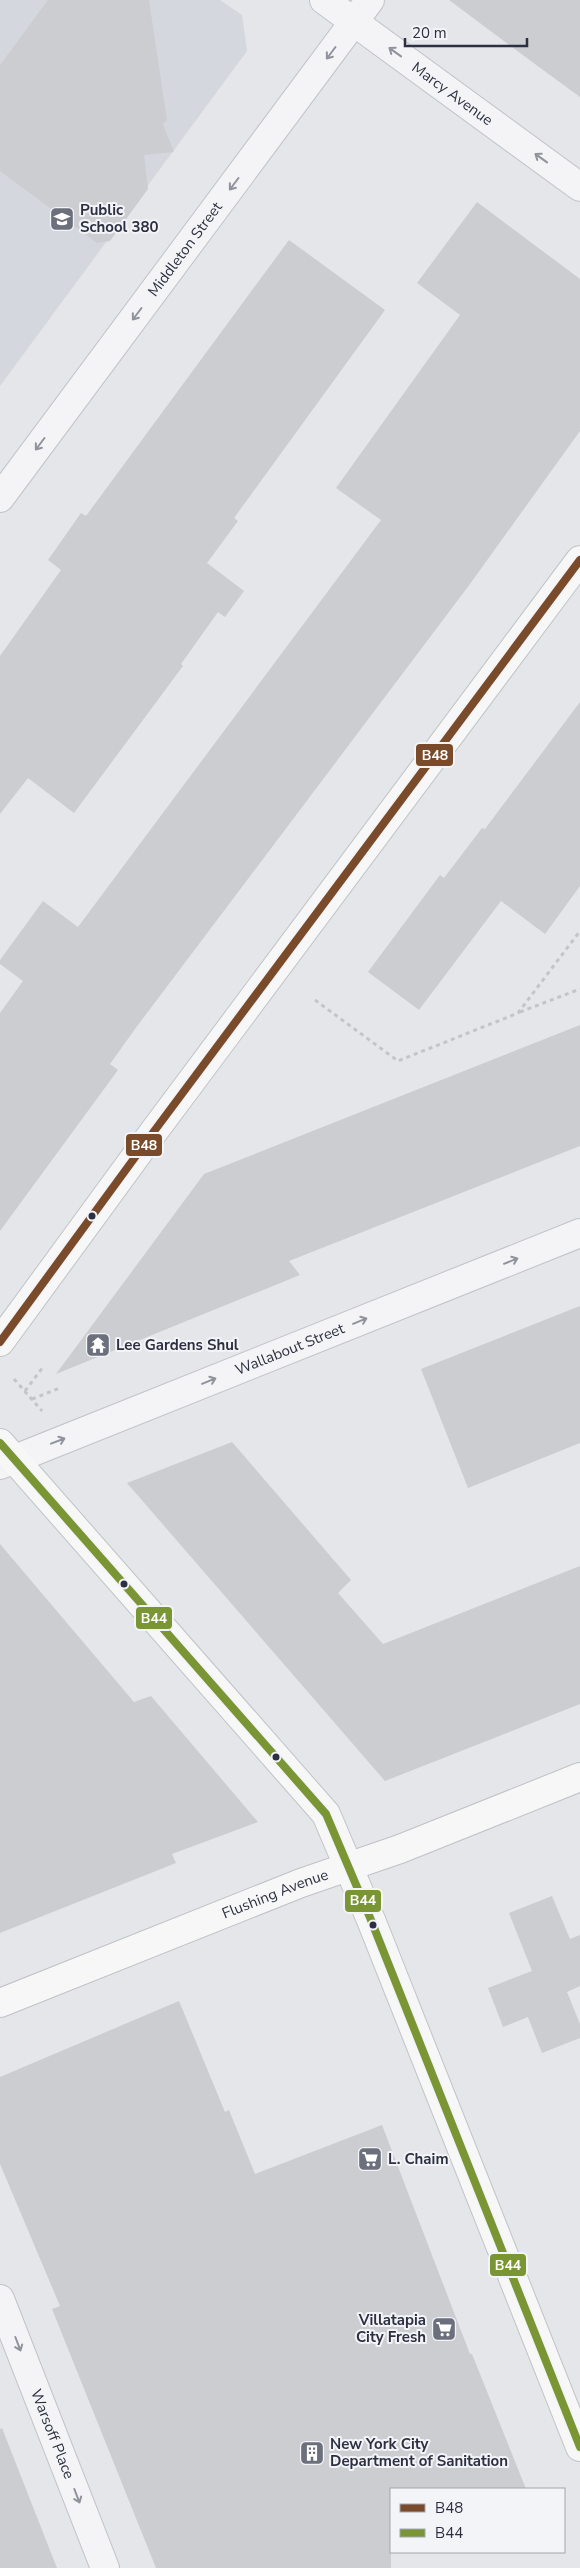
<svg xmlns="http://www.w3.org/2000/svg" width="580" height="2568" font-family="'Nunito Sans',sans-serif">
<style>
.built{fill:#d5d7de}
.building{fill:#cbcdd1}
.lines{fill:none;stroke-linecap:round;stroke-linejoin:round}
.street-casing{stroke:#c1c3c6;stroke-width:30}
.secondary-casing{stroke:#c1c3c6;stroke-width:30}
.primary-casing{stroke:#c1c2c6;stroke-width:30}
.path{stroke:#c4c4c9;stroke-width:3;stroke-dasharray:4 4;stroke-linecap:butt}
.street{stroke:#f4f4f6;stroke-width:28}
.secondary{stroke:#f7f7f8;stroke-width:28}
.primary{stroke:#f7f7f8;stroke-width:28}
.bus-1-casing{stroke:#f3f4f8;stroke-width:11}
.bus-2-casing{stroke:#f3f4f8;stroke-width:11}
.bus-1{stroke:#7a4b2a;stroke-width:8}
.bus-2{stroke:#799534;stroke-width:8}
.oneway{stroke:#90929c}
.bus-dot{fill:#2c3042;stroke:#f3f4f8;stroke-width:2}
.labels{text-anchor:middle;dominant-baseline:central;stroke-width:4;stroke-linejoin:round;paint-order:stroke}
.street-label{font-size:15px;fill:#2c3042;stroke:#f3f4f8}
.poi-label{font-size:15px;font-weight:bold;fill:#2c3042;stroke:#f3f4f8;text-anchor:start}
.line-badge{stroke:#f3f4f8;stroke-width:2}
.badge-label{font-size:14px;text-anchor:middle;font-weight:bold;fill:#fff}
</style>
<rect width="100%" height="100%" fill="#e4e6e9"/>
<path class="built" d="M0,0h220l22,15 5,36 -247,335z"/>
<path class="building" d="M48,0h101l18,120 -4,4 11,28 -30,3 4,34 -38,52 -13,2 -97,-72v-106z
M449,0h131v97l-41,-30z
M477,202l103,77v152l-110,153 -335,445 -25,35 8,6 -118,161v-218l23,-32 -23,-17v-4l43,-59 35,26 303,-407 -45,-32 124,-173 -43,-32z
M289,240l96,70 -151,208 4,3 -31,42 37,28 -19,26 -7,-5 -37,52 2,2 -109,147 -46,-35 -28,36v-158l61,-86 -13,-10 33,-47 5,3z
M580,702v184l-35,48 -44,-33 -82,109 -51,-38 72,-97 4,3 38,-50 3,1z
M580,1025v121l-291,115 11,14 -244,99 148,-200z
M580,1306v137l-112,45 -47,-119z
M232,1442l119,138 -13,13 45,51 197,-78v138l-195,77 -258,-298z
M0,1544l134,158 17,-6 107,126 -86,32 4,9 -176,70z
M552,1896l18,43 10,-4v51l-13,6 13,32v14l-38,15 -14,-36 -25,10 -15,-39 44,-17 -23,-58z
M179,2001l46,111 4,-2 26,64 127,-49 88,229h2l54,135h-135v79h-235l-104,-259 8,-3 -60,-142v-87z
M2,2428l55,140h-57v-139z"/>
<g class="lines">
<defs>
<g id="street">
<path id="s1" d="M324,0l256,187"/>
<path id="s2" d="M0,498l370,-498"/>
<path id="s3" d="M0,1465l580,-232"/>
<path id="s4" d="M0,2299l105,269"/>
</g>
<path id="secondary" d="M0,1342l152,-208 428,-574
M0,1443l326,371 45,106 209,527"/>
<g id="primary">
<path id="s5" d="M0,2003l301,-120 99,-34 180,-72"/>
</g>
</defs>
<use href="#street" class="street-casing"/>
<use href="#secondary" class="secondary-casing"/>
<use href="#primary" class="primary-casing"/>
<path class="path" d="M315,1000l83,61 120,-48 62,-82
M520,1012l60,-23
M14,1379l28,32
M25,1391l18,-24
M32,1399l28,-11"/>
<use href="#street" class="street"/>
<use href="#secondary" class="secondary"/>
<use href="#primary" class="primary"/>
<defs>
<path id="bus-1" d="M0,1342l152,-208 428,-574"/>
<path id="bus-2" d="M0,1443l326,371 45,106 209,527"/>
</defs>
<use href="#bus-1" class="bus-1-casing"/>
<use href="#bus-2" class="bus-2-casing"/>
<use href="#bus-1" class="bus-1"/>
<use href="#bus-2" class="bus-2"/>
</g>
<defs><path id="oneway-shaft" d="M-6 0H5M1.5-3L5.5 0L1.5 3" fill="none" stroke-width="1.6" stroke-linecap="round" stroke-linejoin="round" transform="scale(1.25)"/></defs>
<g class="oneway">
<use href="#oneway-shaft" transform="translate(395 52) rotate(-144)"/>
<use href="#oneway-shaft" transform="translate(331 53) rotate(127)"/>
<use href="#oneway-shaft" transform="translate(541 158) rotate(-144)"/>
<use href="#oneway-shaft" transform="translate(234 184) rotate(127)"/>
<use href="#oneway-shaft" transform="translate(137 314) rotate(127)"/>
<use href="#oneway-shaft" transform="translate(40 444) rotate(127)"/>
<use href="#oneway-shaft" transform="translate(511 1261) rotate(-22)"/>
<use href="#oneway-shaft" transform="translate(360 1321) rotate(-22)"/>
<use href="#oneway-shaft" transform="translate(209 1381) rotate(-22)"/>
<use href="#oneway-shaft" transform="translate(58 1441) rotate(-21)"/>
<use href="#oneway-shaft" transform="translate(18 2344) rotate(69)"/>
<use href="#oneway-shaft" transform="translate(77 2496) rotate(69)"/>
</g>
<defs>
<symbol id="school-square" viewBox="-11 -11 22 22"><rect x="-9" y="-9" width="18" height="18" rx="4" fill="#6c707c" stroke="#f3f4f8"/><path d="M0-5L7-2L0 1L-7-2ZM-4 1L0 2.5L4 1V4Q0 6-4 4Z" fill="#fff"/></symbol>
<symbol id="temple-square" viewBox="-11 -11 22 22"><rect x="-9" y="-9" width="18" height="18" rx="4" fill="#6c707c" stroke="#f3f4f8"/><path d="M0-6L5-2H3V0L6.5 2.5H4V6H1.5V3h-3V6H-4V2.5H-6.5L-3 0V-2H-5Z" fill="#fff"/></symbol>
<symbol id="supermarket-square" viewBox="-11 -11 22 22"><rect x="-9" y="-9" width="18" height="18" rx="4" fill="#6c707c" stroke="#f3f4f8"/><path d="M-6-5.5h2.5l.6 2H6L4.5 2H-2.5L-4.4-4H-6ZM-1.5 3.2a1.3 1.3 0 1 0 .1 0ZM3 3.2a1.3 1.3 0 1 0 .1 0Z" fill="#fff"/></symbol>
<symbol id="building-square" viewBox="-11 -11 22 22"><rect x="-9" y="-9" width="18" height="18" rx="4" fill="#6c707c" stroke="#f3f4f8"/><path d="M-4-6H4V6H1V3H-1V6H-4ZM-2.5-4.3h1.7v1.8h-1.7ZM.8-4.3h1.7v1.8H.8ZM-2.5-1h1.7V.8h-1.7ZM.8-1h1.7V.8H.8Z" fill="#fff"/></symbol>
</defs>
<g fill-rule="evenodd">
<use href="#school-square" x="48" y="205" width="28" height="28"/>
<use href="#temple-square" x="84" y="1331" width="28" height="28"/>
<use href="#supermarket-square" x="356" y="2145" width="28" height="28"/>
<use href="#supermarket-square" x="430" y="2315" width="28" height="28"/>
<use href="#building-square" x="298" y="2439" width="28" height="28"/>
</g>
<g class="bus-dot">
<circle cx="92" cy="1216" r="4.5"/>
<circle cx="124" cy="1584" r="4.5"/>
<circle cx="276" cy="1757" r="4.5"/>
<circle cx="373" cy="1925" r="4.5"/>
</g>
<g class="labels">
<g class="street-label">
<text stroke="none"><textPath href="#s1" startOffset="159">Marcy Avenue</textPath></text>
<text stroke="none"><textPath href="#s2" startOffset="310">Middleton Street</textPath></text>
<text stroke="none"><textPath href="#s3" startOffset="312">Wallabout Street</textPath></text>
<text stroke="none"><textPath href="#s5" startOffset="296">Flushing Avenue</textPath></text>
<text stroke="none"><textPath href="#s4" startOffset="145">Warsoff Place</textPath></text>
</g>
<g class="poi-label">
<text x="80" y="210">Public<tspan x="80" dy="17">School 380</tspan></text>
<text x="116" y="1345">Lee Gardens Shul</text>
<text x="388" y="2159">L. Chaim</text>
<text x="426" y="2320" text-anchor="end">Villatapia<tspan x="426" dy="17">City Fresh</tspan></text>
<text x="330" y="2444">New York City<tspan x="330" dy="17">Department of Sanitation</tspan></text>
</g>
</g>
<g class="line-badge">
<rect x="415" y="743" width="39" height="24" rx="5" fill="#7a4b2a"/>
<rect x="125" y="1133" width="38" height="24" rx="5" fill="#7a4b2a"/>
<rect x="135" y="1606" width="38" height="24" rx="5" fill="#799534"/>
<rect x="344" y="1889" width="38" height="24" rx="5" fill="#799534"/>
<rect x="489" y="2253" width="38" height="24" rx="5" fill="#799534"/>
</g>
<g class="badge-label">
<text x="435" y="760">B48</text>
<text x="144" y="1150">B48</text>
<text x="154" y="1623">B44</text>
<text x="363" y="1905">B44</text>
<text x="508" y="2270">B44</text>
</g>
<rect x="390" y="2488" width="175" height="65" fill="#f3f4f8" stroke="#a3a6af"/>
<rect x="400" y="2504" width="25" height="8" fill="#7a4b2a" stroke="#a3a6af"/>
<text x="435" y="2513" font-size="15" fill="#2c3042">B48</text>
<rect x="400" y="2529" width="25" height="8" fill="#799534" stroke="#a3a6af"/>
<text x="435" y="2538" font-size="15" fill="#2c3042">B44</text>
<path d="M405 38v8h122v-8" fill="none" stroke="#2c3042" stroke-width="2.5"/>
<text x="412" y="38" font-size="15" fill="#2c3042" stroke="#f3f4f8" stroke-width="4" paint-order="stroke">20 m</text>
</svg>
